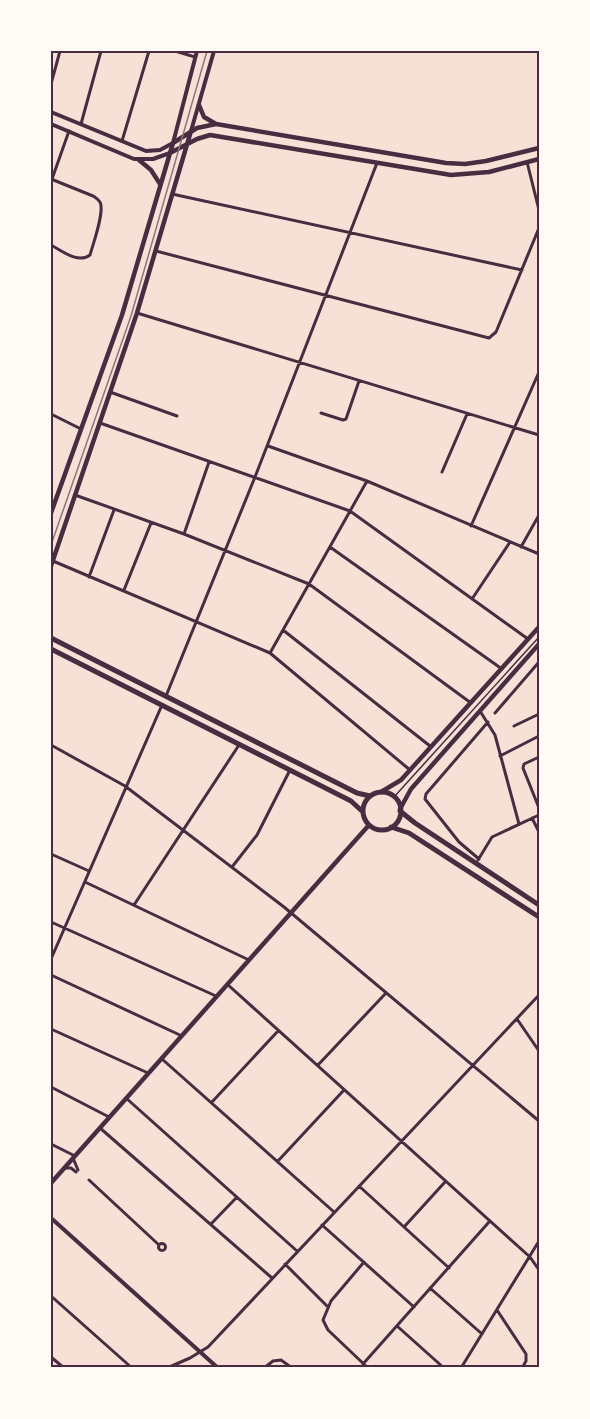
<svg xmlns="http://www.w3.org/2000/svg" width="590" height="1419" font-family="Manrope,sans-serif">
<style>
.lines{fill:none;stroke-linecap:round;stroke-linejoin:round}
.service{stroke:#4a2c40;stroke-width:1.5}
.minor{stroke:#4a2c40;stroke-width:3}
.tertiary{stroke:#4a2c40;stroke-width:4}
.secondary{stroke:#4a2c40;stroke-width:4.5}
.primary{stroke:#4a2c40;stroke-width:5}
.tram{stroke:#8f747c;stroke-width:1.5}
.neatline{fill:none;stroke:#4a2c40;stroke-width:2}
</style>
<rect width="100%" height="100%" fill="#f7e1d7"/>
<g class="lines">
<path class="service" d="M394,797l145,-160"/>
<path class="minor" d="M175,51l20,6
M51,84l9,-33
M81,124l20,-73
M122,141l27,-90
M527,162l12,48
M51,179l42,17c3,2 5,3 7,6 5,9 -7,42 -10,53 -12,9 -28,-4 -39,-10
M52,179l17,-48
M172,194l350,76
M156,251l333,87 7,-6 43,-104
M137,313l402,122
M110,392l67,24
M321,413l22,7 3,-1 13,-38
M51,414l30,15
M100,423l250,88 178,128
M268,446l99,35 172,73
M442,472l25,-58
M75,495l109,39 125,50 162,119
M471,526l68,-154
M184,534l25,-72
M330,547l172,122
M521,547l18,-32
M53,561l217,92 140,117
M89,577l25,-67
M124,590l27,-67
M472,599l38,-57
M283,630l147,116
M270,653l97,-172
M166,696l89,-219 122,-314
M480,711l15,24 24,89
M495,713l44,-51
M514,726l25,-12
M51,745l74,41 159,121 255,214
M500,756l39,-20
M539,757l-15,7 -1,4 16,40
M532,818l7,14
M51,854l38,17
M479,859l-20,-17 -34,-43 1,-5 62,-72
M478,860l14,-23 47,-22
M232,867l25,-32 33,-65
M85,882l164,78
M134,905l105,-160
M51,922l165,74
M51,959l111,-254
M51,975l131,61
M227,984l303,273 9,13
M517,1019l22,32
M51,1029l97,44
M162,1059l172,153
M318,1065l68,-72
M51,1087l58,30
M126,1098l171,153
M212,1102l66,-71
M100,1128l172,150
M51,1144l24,12
M73,1158l5,12
M278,1161l66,-71
M65,1168h6l5,4
M89,1180l70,65
M359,1186l90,82
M211,1224l26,-27
M322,1225l92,82
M404,1227l41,-45
M158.5 1247a3.5 3.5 0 1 1 7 0a3.5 3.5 0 1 1-7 0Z
M364,1262l-33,39 -8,19 5,10 40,38
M285,1264l43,43
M430,1288l52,46
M51,1296l81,72
M497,1310l29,44v7l-4,7
M397,1326l47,42
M51,1357l13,11
M363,1364l126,-142
M167,1368l23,-10 18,-11 331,-352
M264,1368l9,-7 8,-1 11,8
M461,1368l78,-127"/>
<path class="tertiary" d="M51,112l95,39 14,-1 13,-7 24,-92
M51,124l83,35h19l17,-6
M191,131l23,-80
M51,1218l167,150"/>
<path class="secondary" d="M199,105l5,12 12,7 230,39 19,1 21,-3 53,-13
M170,153l27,-14 13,-4 241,40 38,-3 50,-13
M139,160l12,10 9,14
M51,513l71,-198 51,-172 24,-15 19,-4
M51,566l86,-253 54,-182
M381,792l20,-12 138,-153
M400,809l11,-20 128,-145
M51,1183l318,-358"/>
<path class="primary" d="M51,638l306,155 13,3
M51,649l300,152 12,11
M363 811a19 19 0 1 1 38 0a19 19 0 1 1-38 0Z
M400,811l15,12 124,82
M391,827l18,6 130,84"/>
<path class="tram" d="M51,545l80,-229 76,-265"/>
</g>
<rect width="590" height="1419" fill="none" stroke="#fffaf5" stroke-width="105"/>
<rect x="52" y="52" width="486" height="1314" class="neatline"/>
</svg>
